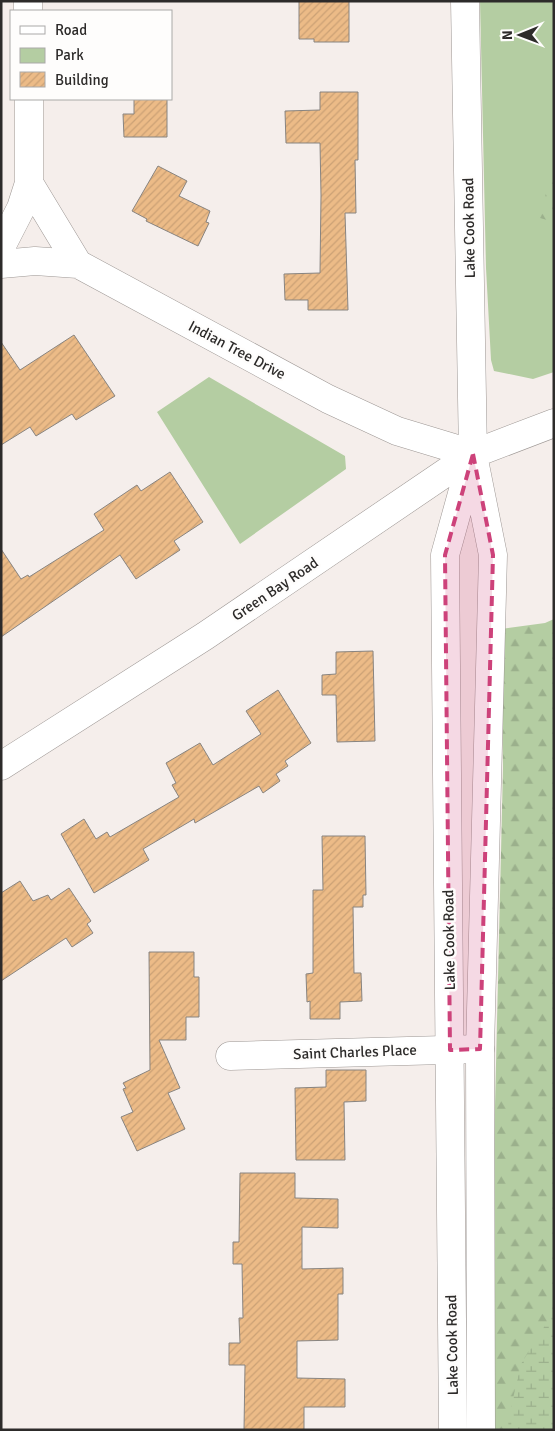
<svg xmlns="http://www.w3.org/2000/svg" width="555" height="1431" font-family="Signika,sans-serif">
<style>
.green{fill:#b4cda2}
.forest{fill:url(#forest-firs)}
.wetland{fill:url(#wetland-marsh)}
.building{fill:url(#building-hatch);stroke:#888480}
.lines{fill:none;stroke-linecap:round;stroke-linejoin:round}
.minor-casing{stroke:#9d9794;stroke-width:29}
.major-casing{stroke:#9d9794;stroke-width:29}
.minor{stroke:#fff;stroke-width:28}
.major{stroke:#fff;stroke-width:28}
.marked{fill:#cd427a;fill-opacity:0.2;stroke:#cd427a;stroke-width:4;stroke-dasharray:10 6;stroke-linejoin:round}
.labels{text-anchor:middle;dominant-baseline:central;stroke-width:5;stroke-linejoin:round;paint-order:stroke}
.street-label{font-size:15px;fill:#2d2b2a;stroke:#fefdfc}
</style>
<defs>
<pattern id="forest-firs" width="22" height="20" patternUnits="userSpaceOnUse" patternTransform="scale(1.25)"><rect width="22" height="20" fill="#b4cda2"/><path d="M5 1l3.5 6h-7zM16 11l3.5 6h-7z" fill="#9bb08c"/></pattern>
<pattern id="wetland-marsh" width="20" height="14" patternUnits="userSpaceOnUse" patternTransform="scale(1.25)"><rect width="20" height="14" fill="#b4cda2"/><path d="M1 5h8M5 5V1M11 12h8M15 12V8" fill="none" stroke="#9bb08c"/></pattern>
<pattern id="building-hatch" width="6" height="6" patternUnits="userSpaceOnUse" patternTransform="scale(1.25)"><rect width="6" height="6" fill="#ecbb87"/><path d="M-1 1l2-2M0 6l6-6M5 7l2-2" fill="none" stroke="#cba175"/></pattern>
</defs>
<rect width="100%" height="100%" fill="#f5eeeb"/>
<path class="green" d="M480,1h74v371l-21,7 -39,-8 -3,-11 -5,-92z
M209,377l136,79 1,13 -106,75 -83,-132z"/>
<path class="forest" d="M554,160v62l-14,-4z
M554,619v811h-61l-1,-197 11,-465 -2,-139 44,-6z"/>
<path class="wetland" d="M554,1311v111l-4,8h-41l-1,-10 13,-56z"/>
<path class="building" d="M299,1h50v41h-35v-3h-15z
M320,92h38v68h-3l1,53h-11l3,97h-40v-10h-23l-1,-26 36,-1 1,-78 -1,-52h-34l-1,-32 35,-1z
M134,99h33v38h-43l-1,-23h11z
M158,166l29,15 -8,15 31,15 -4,11 3,1 -11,23 -52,-25 1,-2 -15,-8z
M74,335l41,61 -39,24 -4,-6 -36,22 -6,-9 -29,18v-103l19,28z
M170,472l33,50 -29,19 6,9 -44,29 -16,-24 -119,82v-88l20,30 7,-4 1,2 75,-47 -10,-16 43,-29 4,6z
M373,651l2,90 -38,1 -1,-47h-14v-20l14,-1v-22z
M278,690l33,53 -26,18 3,5 -12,8 4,7 -17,12 -4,-7 -64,37 -1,-4 -51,30 6,11 -55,33 -33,-59 23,-15 12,20 11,-7 3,5 69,-40 -7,-12 4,-2 -10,-20 34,-20 13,22 48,-31 -15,-23z
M322,836h43l1,59h-3v12h-10l1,66h7l1,28 -22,1v17h-30v-18l-3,1 -1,-28 7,-1v-83h10z
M20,881l13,20 15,-6 3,5 18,-12 22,33 -4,3 6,9 -21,14 -6,-9 -65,43v-88z
M149,952h45v25h5v40h-13v23h-27l21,48 -12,5 17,36 -48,22 -16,-34 12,-5 -10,-23 3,-1 -3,-5 27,-13z
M326,1070h40v31l-22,1 1,58h-49l-1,-72 31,-1z
M240,1173h55v25l43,1v29l-36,-1v42l41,-1v26h-5v46l-41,1v37l48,1v28h-41v23h-60l1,-65h-16v-22h11l-1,-25h4l-1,-54h-9v-22h6z"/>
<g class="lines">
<defs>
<path id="minor" d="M28,1v10
M29,183l49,81
M1,247l20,-39 8,-25v-84
M1,264l34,-3 43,3 250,135 69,32 76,23 -8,-453
M230,1056l250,-7"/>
<path id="major" d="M474,460l19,95 -13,494 1,381
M1,766l204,-130 268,-182 81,-31
M453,1430l-8,-875 28,-101"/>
</defs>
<use href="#minor" class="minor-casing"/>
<use href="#major" class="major-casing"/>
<use href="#minor" class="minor"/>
<use href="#major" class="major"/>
</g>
<path class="marked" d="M473,454l20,101 -13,494 -30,1 -5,-495z"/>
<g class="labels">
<g class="street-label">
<text transform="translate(469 228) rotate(-91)">Lake Cook Road</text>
<text transform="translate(237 350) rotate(28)">Indian Tree Drive</text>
<text transform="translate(275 589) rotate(-34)">Green Bay Road</text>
<text transform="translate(449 940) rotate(-91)">Lake Cook Road</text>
<text transform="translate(355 1052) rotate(-2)">Saint Charles Place</text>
<text transform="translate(452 1345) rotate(-91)">Lake Cook Road</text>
</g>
</g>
<rect width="555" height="1431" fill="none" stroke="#2d2b2a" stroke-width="5"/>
<rect x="10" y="10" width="162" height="90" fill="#fefdfc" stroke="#aaa9a8"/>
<rect x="20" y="26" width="25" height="8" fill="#ffffff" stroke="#aaa9a8"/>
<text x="55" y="35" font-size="15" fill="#2d2b2a">Road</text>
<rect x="20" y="48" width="25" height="15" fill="#b4cda2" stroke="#aaa9a8"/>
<text x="55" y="60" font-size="15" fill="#2d2b2a">Park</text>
<rect x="20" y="72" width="25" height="15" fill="url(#building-hatch)" stroke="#aaa9a8"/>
<text x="55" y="85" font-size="15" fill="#2d2b2a">Building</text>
<g transform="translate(520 35) rotate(269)" stroke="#fefdfc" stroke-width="4" paint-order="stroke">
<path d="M0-4L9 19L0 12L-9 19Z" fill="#2d2b2a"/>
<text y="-8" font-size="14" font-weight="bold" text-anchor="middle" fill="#2d2b2a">N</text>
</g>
</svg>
